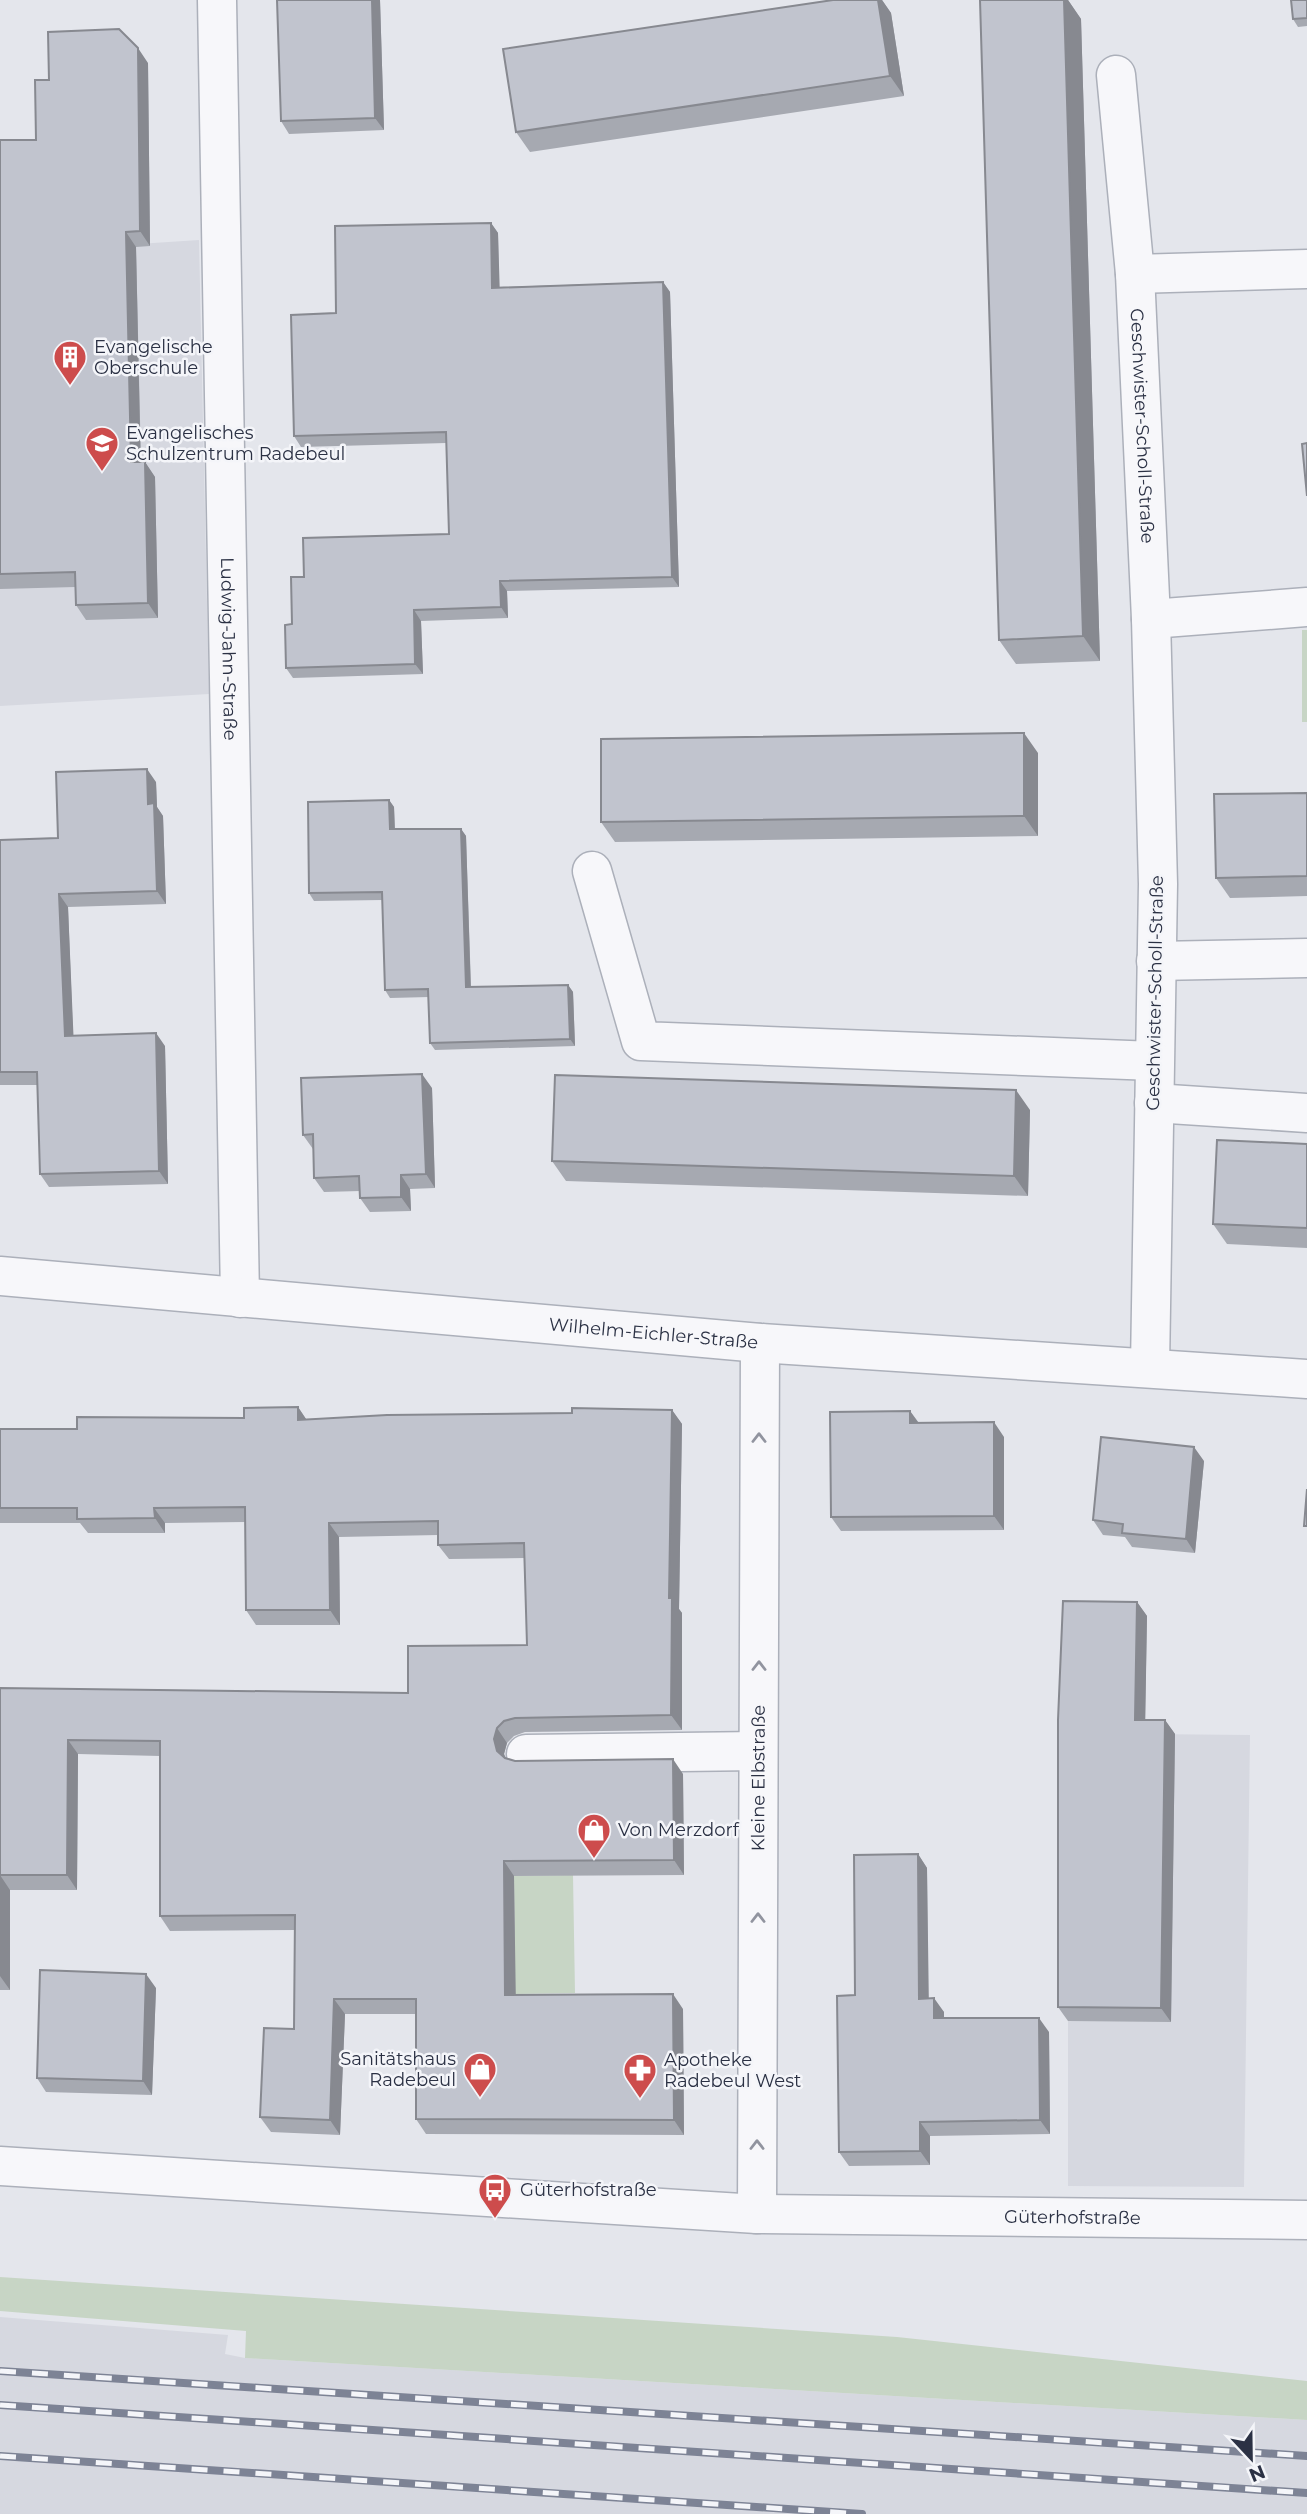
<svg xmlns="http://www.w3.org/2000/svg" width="1307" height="2514" font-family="Montserrat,sans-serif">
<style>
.built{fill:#d6d8e0}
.green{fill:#c7d5c5}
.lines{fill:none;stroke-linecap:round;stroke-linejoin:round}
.minor-casing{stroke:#acb0ba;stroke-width:41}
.minor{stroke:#f7f7fa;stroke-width:38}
.rail-casing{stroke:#7d8395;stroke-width:8}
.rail{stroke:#f4f5f9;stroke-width:5;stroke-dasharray:16;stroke-linecap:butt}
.wall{fill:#a6a9b1}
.shaded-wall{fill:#878990}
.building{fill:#c1c4ce;stroke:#878990;stroke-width:2}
.oneway{stroke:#91949f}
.labels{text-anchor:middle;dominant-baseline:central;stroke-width:5;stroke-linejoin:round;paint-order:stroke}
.poi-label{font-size:18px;fill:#2b3144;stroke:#f4f5f9;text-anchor:start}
.street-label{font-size:18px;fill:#2b3144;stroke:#f4f5f9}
</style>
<rect width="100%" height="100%" fill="#e4e6ec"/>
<path class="built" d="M199,240l10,454 -209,12v-453z
M1145,1734l105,1 -6,452 -176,-1v-204z
M0,2317l228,18 -3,19 20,4 1062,62v94h-1307z"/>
<path class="green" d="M1302,630h5v92h-5z
M573,1875l2,118 -60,1 -1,-118z
M0,2277l897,60 410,44v39l-1062,-62 1,-27 -246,-20z"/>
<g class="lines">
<defs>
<g id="minor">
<path id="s1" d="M217,0l23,1298"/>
<path id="s2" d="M1116,75l19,199 16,345 7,265 -8,483"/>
<path d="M1135,274l172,-5"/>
<path d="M1151,619l156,-12"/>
<path d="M592,871l49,170 513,20"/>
<path d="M1156,961l151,-3"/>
<path d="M1154,1103l153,10"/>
<path id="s3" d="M0,1276l760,67 547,36"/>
<path d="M526,1754l232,-3"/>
<path id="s4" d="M0,2166l757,48 550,6"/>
<path id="s5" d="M757,2214l3,-871"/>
</g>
</defs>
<use href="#minor" class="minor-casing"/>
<use href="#minor" class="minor"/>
<defs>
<path id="rail" d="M0,2371l1307,85
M0,2405l1307,88
M0,2456l862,58"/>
</defs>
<use href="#rail" class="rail-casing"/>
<use href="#rail" class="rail"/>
</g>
<path class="wall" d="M380,0l4,130 -95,4 -8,-13z
M833,0h49l9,13 13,83 -374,56 -14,-20z
M980,0h88l13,19 19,642 -84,3 -17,-24z
M1307,0v26l-9,1 -5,-8z
M148,63l2,183 -14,1 5,215h4l10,15 3,141 -72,2 -10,-15 -1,-18 -75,2v-449h36l13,-60z
M491,223l7,10 1,54 164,-5 7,10 9,295 -172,4 1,27 -87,3 2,53 -130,4 -7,-10 6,-44 12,-47 145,-43 -3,-91 -145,4 -7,-11 42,-123z
M1038,753v83l-423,6 -14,-20z
M156,782l1,25 6,9 3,88 -98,3 5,128 92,11 3,138 -119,3 -9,-13 -3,-89h-37v-245l58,-2z
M1307,793v103l-77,2 -14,-20z
M389,800l5,7 1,22h66l5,7 5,151 97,-2 5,7 2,54 -140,4 -5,-7 -1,-46 -39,1 -5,-8 -3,-90 -68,1 -5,-8z
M432,1088l3,100 -25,1 1,22 -41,1 -10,-14v-7l-36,1 -10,-14 -1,-29 -10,-14z
M1030,1110l-2,86 -462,-15 -14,-20z
M1307,1144v104l-80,-4 -14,-20z
M298,1407l8,12 366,-9 10,14 -3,185 3,4v117l-157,2 -11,4 -7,7 -3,11 2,4 9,3 168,13 1,101 -170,1 1,119 168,14 1,126 -258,-1 -10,-15v-105h-71l-5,121 -69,-3 -11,-15 34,-88 1,-99 -125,1 -10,-15v-160l-82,-2 -1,136h-67v100h-10v-302l408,5 119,-48 -2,-87 -76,1 -11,-14v-10l-99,2 1,88h-84l-10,-15 -1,-88 -80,1v10h-77l-8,-10h-80v-94h77l167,-11z
M910,1411l9,12 85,14v93l-163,1 -10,-14z
M1204,1461l-9,92 -63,-6 -7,-10 -22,-2 -10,-15z
M1137,1602l10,14 -2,104h20l10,14 -4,288 -103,-1 -10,-14z
M918,1854l9,14 1,130 16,14v6l105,14 1,102 -120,2v29l-81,1 -10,-14 16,-157z
M156,1988l-4,107 -106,-3 -9,-14z"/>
<path class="shaded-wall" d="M372,0h8l4,130 -9,-12z
M878,0h4l9,13 13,83 -14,-20z
M1064,0h4l13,19 19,642 -17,-25z
M138,48l10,15 2,183 -10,-15z
M491,223l7,10 2,65 -8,-10z
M126,232l10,15 5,230 -10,-15z
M663,282l7,10 9,295 -7,-10z
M145,462l10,15 3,141 -10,-15z
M500,581l7,10 1,27 -7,-11z
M414,610l7,11 2,53 -8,-10z
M1024,733l14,20v83l-14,-20z
M147,769l9,13 1,25 6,9 3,88 -9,-13 -9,-87z
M389,800l5,7 1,29 -5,-7z
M461,829l5,7 5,159 -5,-8z
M59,894l9,13 6,141 -9,-12z
M568,985l5,7 2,54 -5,-7z
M156,1033l9,13 3,138 -9,-13z
M422,1074l10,14 3,100 -9,-14z
M1016,1090l14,20 -2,86 -14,-20z
M401,1175l9,14 1,22 -10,-14z
M298,1407l10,15 -10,-2z
M672,1410l10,14 -3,185 3,4v117l-11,-15 -2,-117z
M910,1411l10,14 -10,-2z
M994,1422l10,15v93l-10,-14z
M1194,1447l10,14 -9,92 -9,-14z
M154,1508l11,15v10l-10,-15z
M329,1523l10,14 1,88 -10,-15z
M1137,1602l10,14 -2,118 -10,-14z
M1165,1720l10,14 -4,288 -10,-14z
M497,1728l10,15 -3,11 4,12 -11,-15 -3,-12z
M68,1740l10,14 -1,136 -10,-15z
M673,1759l10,15 1,101 -10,-15z
M918,1854l9,14 2,145 -10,-14z
M504,1861l10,15 2,134 -11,-15z
M0,1875l10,15v100l-10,-14z
M146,1974l10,14 -4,107 -9,-14z
M673,1994l10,15 1,126 -10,-15z
M934,1998l10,14v20l-10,-14z
M334,1999l11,15 -5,121 -10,-15z
M1039,2018l10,14 1,102 -10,-14z
M920,2122l10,14v29l-10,-14z"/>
<path class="building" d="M277,0h95l3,118 -94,3z
M833,0h45l12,76 -374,56 -13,-83z
M980,0h84l19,636 -84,4z
M1291,0h16v18l-14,1z
M119,29l19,19 2,183 -14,1 5,230h14l3,141 -72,2 -1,-33 -75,2v-434h36l-1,-60h14l-1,-48z
M491,223l1,65 171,-6 9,295 -172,4 1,26 -87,3 1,54 -129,4 -1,-43 7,-1 -1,-47h13l-1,-39 146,-4 -3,-102 -152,4 -3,-121 45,-2 -1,-87z
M1307,443v53l-5,-52z
M1024,733v83l-423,6v-83z
M147,769l1,35 6,-1 3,88 -98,3 6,142 91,-3 3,138 -119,3 -3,-102h-37v-232l58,-2 -2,-66z
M1307,793v83l-91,2 -2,-84z
M389,800l1,29h71l5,158 102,-2 2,54 -140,4 -2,-54 -43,1 -3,-98 -73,1 -1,-91z
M422,1074l4,100 -25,1v22l-41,1 -1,-22 -45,2 -1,-44 -10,1 -2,-57z
M555,1075l461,15 -2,86 -462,-15z
M1217,1140l90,4v84l-94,-4z
M298,1407v13l89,-5 185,-2v-5l100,2 -3,188h3l-1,117 -156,3 -11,3 -7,7 -3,11 3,12 8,7 10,3 158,-2 1,101 -170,1 1,134 168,-1 1,126 -258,-1v-120h-82l-4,121 -70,-3 4,-89 30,1 1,-114 -135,1v-175l-92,-1 -1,135h-67v25v-212l408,5v-47l119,-1 -3,-102 -86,2v-24l-109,2 1,87h-84l-1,-103 -91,1 1,10 -78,1v-11h-77v-79h77v-12l167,1v-10z
M910,1411v12l84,-1v94l-163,1 -1,-105z
M1101,1437l93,10 -8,92 -64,-6 1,-9 -30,-4z
M1307,1489v37h-3z
M1063,1601l74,1 -2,118h30l-4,288 -103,-1v-287z
M918,1854l1,145 15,-1v20h105l1,102 -120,2v29l-81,1 -2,-156 18,-1 -1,-140z
M40,1970l106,4 -3,107 -106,-3z"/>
<defs><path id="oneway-chevron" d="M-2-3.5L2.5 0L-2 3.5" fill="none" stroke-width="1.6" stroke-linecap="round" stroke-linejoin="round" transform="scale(1.75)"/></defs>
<g class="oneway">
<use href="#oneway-chevron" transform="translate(759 1438) rotate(-90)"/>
<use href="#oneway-chevron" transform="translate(759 1666) rotate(-90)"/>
<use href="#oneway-chevron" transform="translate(758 1918) rotate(-90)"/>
<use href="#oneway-chevron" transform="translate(757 2145) rotate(-90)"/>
</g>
<defs>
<symbol id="building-pin" viewBox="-11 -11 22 30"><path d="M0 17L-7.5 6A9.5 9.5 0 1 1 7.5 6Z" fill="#cd4c4c" stroke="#f4f5f9"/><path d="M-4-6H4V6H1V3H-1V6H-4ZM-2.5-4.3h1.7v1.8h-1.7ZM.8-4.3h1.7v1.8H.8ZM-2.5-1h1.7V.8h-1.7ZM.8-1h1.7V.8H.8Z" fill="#fff"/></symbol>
<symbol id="school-pin" viewBox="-11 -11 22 30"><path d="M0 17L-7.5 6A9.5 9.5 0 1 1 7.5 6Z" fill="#cd4c4c" stroke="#f4f5f9"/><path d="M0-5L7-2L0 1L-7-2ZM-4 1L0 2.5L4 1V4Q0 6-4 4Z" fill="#fff"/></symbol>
<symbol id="shop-pin" viewBox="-11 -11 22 30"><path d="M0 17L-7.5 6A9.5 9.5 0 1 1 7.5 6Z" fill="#cd4c4c" stroke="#f4f5f9"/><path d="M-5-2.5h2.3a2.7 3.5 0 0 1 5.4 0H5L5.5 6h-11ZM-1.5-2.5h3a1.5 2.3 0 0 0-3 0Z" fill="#fff"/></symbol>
<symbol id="pharmacy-pin" viewBox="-11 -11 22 30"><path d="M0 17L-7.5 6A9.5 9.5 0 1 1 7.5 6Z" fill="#cd4c4c" stroke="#f4f5f9"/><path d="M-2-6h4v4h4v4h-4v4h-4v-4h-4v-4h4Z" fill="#fff"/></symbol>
<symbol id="bus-pin" viewBox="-11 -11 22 30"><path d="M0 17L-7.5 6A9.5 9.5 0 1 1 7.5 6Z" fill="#cd4c4c" stroke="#f4f5f9"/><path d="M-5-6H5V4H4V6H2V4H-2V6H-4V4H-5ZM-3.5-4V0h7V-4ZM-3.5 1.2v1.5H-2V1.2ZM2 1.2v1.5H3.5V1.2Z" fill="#fff"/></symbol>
</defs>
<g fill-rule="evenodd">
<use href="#building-pin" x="51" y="338" width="38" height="52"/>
<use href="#school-pin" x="83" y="424" width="38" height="52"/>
<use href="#shop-pin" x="575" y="1811" width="38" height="52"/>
<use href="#shop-pin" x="461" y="2050" width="38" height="52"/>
<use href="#pharmacy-pin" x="621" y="2051" width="38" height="52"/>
<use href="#bus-pin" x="476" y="2171" width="38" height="52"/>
</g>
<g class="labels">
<g class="poi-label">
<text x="94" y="347">Evangelische<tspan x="94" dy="21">Oberschule</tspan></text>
<text x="126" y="433">Evangelisches<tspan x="126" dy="21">Schulzentrum Radebeul</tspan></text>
<text x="618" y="1830">Von Merzdorf</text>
<text x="456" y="2059" text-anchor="end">Sanitätshaus<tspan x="456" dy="21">Radebeul</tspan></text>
<text x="664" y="2060">Apotheke<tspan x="664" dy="21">Radebeul West</tspan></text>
<text x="520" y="2190">Güterhofstraße</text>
</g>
<g class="street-label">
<text stroke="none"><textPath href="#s2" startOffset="352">Geschwister-Scholl-Straße</textPath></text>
<text stroke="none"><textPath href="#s1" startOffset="649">Ludwig-Jahn-Straße</textPath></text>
<text transform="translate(1155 993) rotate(-89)">Geschwister-Scholl-Straße</text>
<text stroke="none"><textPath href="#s3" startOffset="656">Wilhelm-Eichler-Straße</textPath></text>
<text stroke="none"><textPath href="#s5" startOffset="436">Kleine Elbstraße</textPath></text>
<text stroke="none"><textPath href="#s4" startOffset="1074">Güterhofstraße</textPath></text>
</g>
</g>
<g transform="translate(1251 2458) rotate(158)" stroke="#f4f5f9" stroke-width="5" paint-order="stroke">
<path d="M0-5L12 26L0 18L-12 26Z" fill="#2b3144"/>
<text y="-10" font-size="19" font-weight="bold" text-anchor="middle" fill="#2b3144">N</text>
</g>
</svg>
